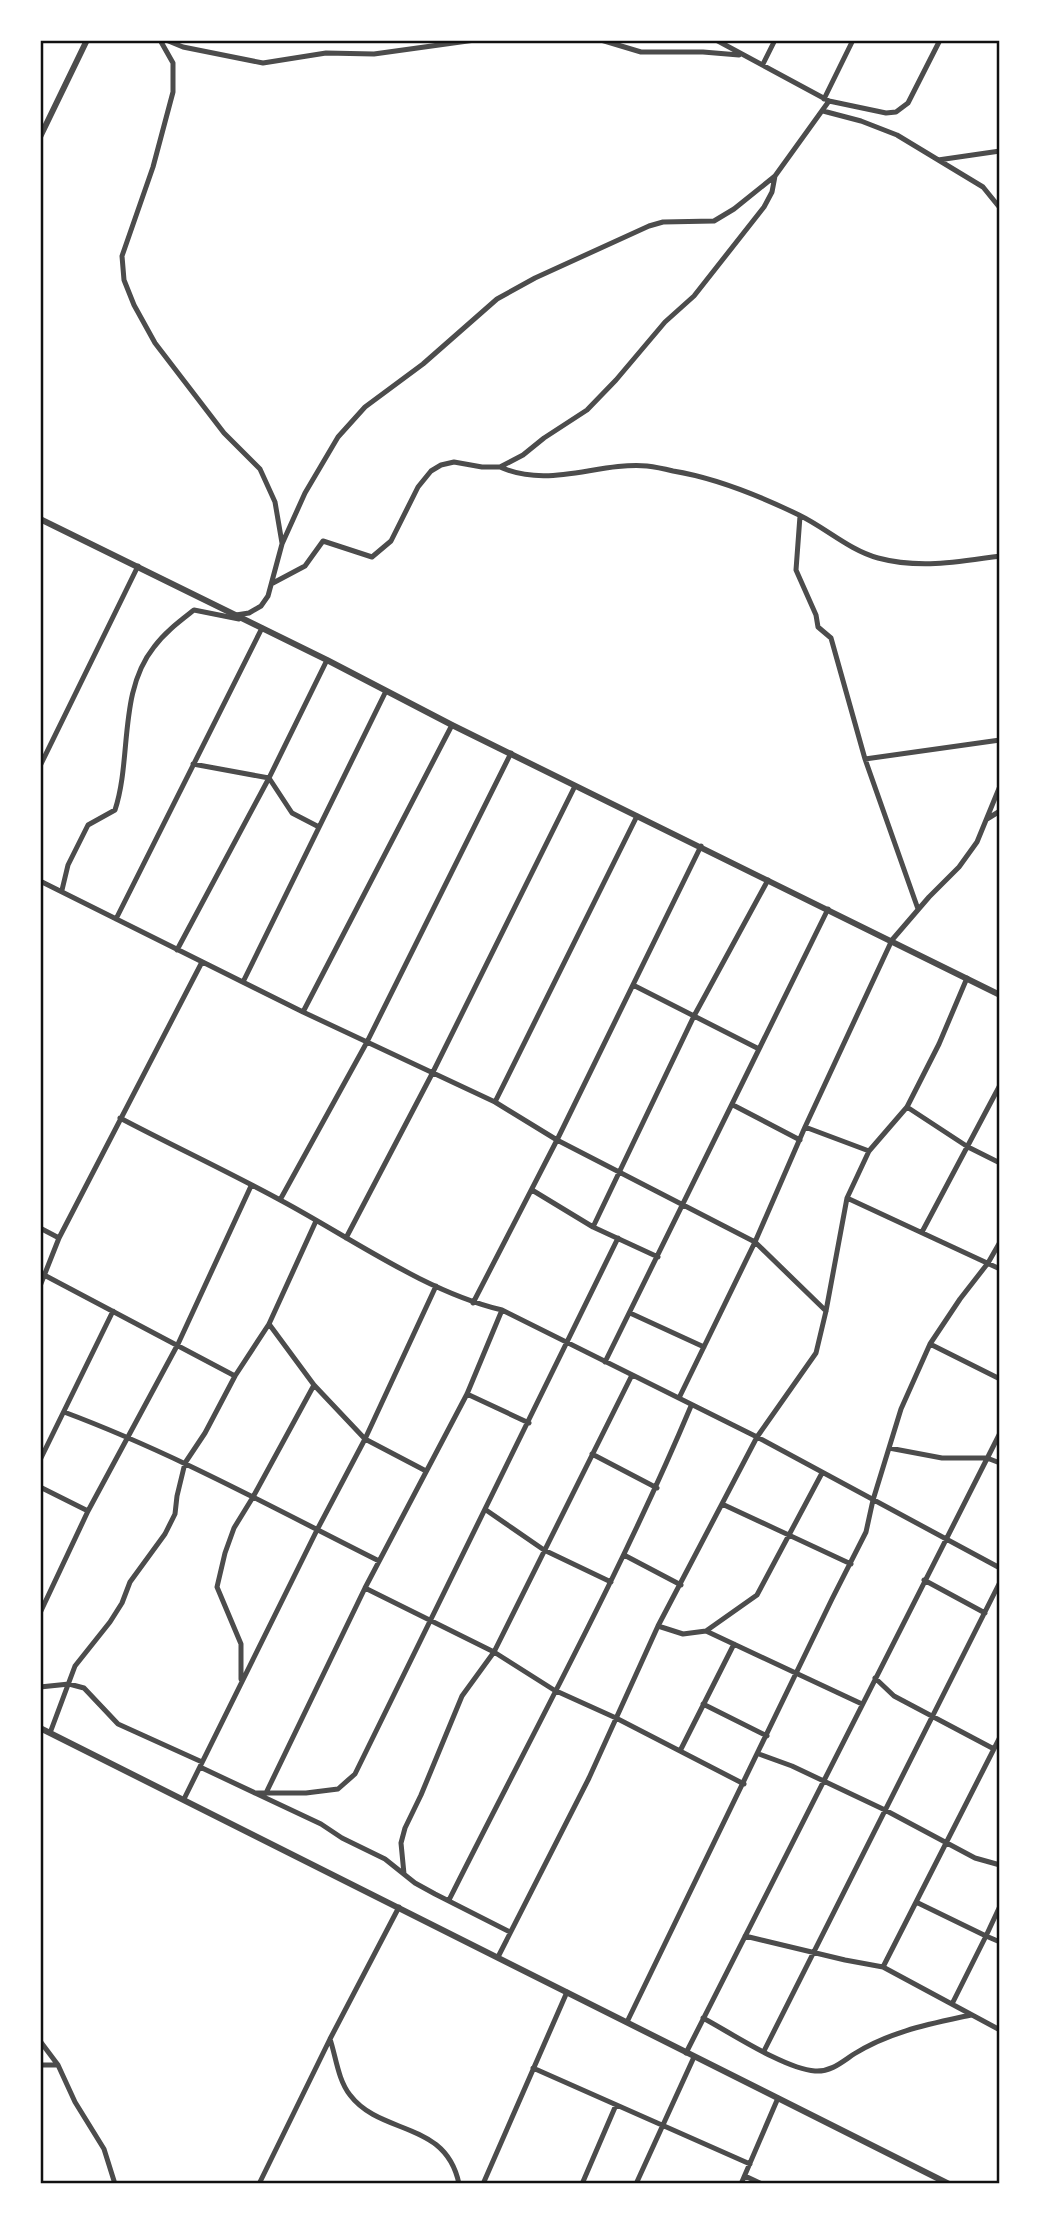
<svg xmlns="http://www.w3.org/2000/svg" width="1040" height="2224" font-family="'Fira Sans Condensed',sans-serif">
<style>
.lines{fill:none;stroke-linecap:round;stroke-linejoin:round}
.minor{stroke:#4c4c4c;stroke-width:5}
.tertiary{stroke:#4c4c4c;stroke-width:6}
.neatline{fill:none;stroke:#111;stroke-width:2.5}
</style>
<rect width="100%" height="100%" fill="#fff"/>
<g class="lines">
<path class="minor" d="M160,40l13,23v29l-20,75 -31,89 2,24 10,25 21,38 69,90 36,36 15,33 7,41
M166,40l17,7 80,16 63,-10 48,1 101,-14
M601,40l40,12h62l36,3
M716,40l113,61 57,12 10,-1 12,-9 32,-63
M763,64l12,-24
M824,99l29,-59
M823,111l38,10 36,14 86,52 17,21
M938,160l62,-9
M500,467c49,22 97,-5 147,-1 9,1 18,3 26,5 43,7 87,25 126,44 27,13 50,35 79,43 41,11 81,4 122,-2
M800,516l-4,54 20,45 2,12 13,11 34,121 53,150
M273,583l32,-17 18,-25 49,16 19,-16 27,-54 13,-16 10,-6 13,-3 28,5h18l23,-12 21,-17 43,-28 29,-30 49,-58 29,-26 70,-89 8,-15 3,-16
M236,615l13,-2 12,-7 7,-10 14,-52 23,-51 33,-56 27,-30 58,-43 74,-65 38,-21 114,-52 14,-4 51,-1 20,-12 41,-33 54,-75
M865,759l135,-19
M193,764l76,14 23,35 27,14
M40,766l98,-200
M987,819l13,-8
M40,881l263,131 192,90 62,38 198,102 71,69
M62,890l6,-25 20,-40 27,-15c17,-52 3,-118 39,-163 11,-15 26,-26 40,-37l45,9
M116,919l146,-291
M177,950l92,-172 58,-118
M243,982l143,-291
M633,985l126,64
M303,1012l149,-287
M495,1102l142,-286
M733,1105l67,35
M907,1107l61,40 32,16
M120,1118c53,28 109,54 162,83 69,37 144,91 220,109l255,127 243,131
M805,1127l64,24
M532,1190l61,37 65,30
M847,1198l153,71
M280,1200l87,-158 144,-289
M593,1227l101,-211 74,-136
M40,1228l19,10
M922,1232l78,-147
M346,1238l87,-166 142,-286
M46,1276l189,100 34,-52 45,61 51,54 61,32
M40,1286l19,-48 143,-276
M473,1303l84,-163 144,-294
M630,1313l74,34
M269,1324l47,-103
M930,1344l70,35
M605,1362l223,-453
M467,1394l62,29
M679,1398l76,-156 50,-115 87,-187 37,-43 30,-30 18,-25 23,-56
M64,1412c110,41 211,97 315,149
M889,1448l53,10h45l13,5
M592,1454l65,34
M40,1460l73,-149
M40,1487l48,24
M722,1504l129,60
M486,1510l58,40 67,32
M624,1555l57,30
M924,1580l61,33
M365,1588l129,64 60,38 62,28 128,66
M40,1613l48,-102 90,-167 73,-158
M658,1626l25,8 23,-3 51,-36 65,-122
M706,1631l156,73
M875,1678l19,18 100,53
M241,1679v-35l-24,-57 8,-34 9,-25 19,-31 61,-112
M40,1687l29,-3 15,4 34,36 84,38
M703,1704l64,32
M50,1733l25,-67 35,-44 12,-19 8,-21 35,-48 10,-20 2,-18 8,-33 20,-30 30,-57
M680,1751l54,-107
M759,1754l33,12 93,44 90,48 25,7
M200,1767l121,57 21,14 43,21 30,24 20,11 75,38
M255,1793h51l32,-4 17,-15 263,-536
M266,1793l99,-205 102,-194 35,-84
M184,1799l133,-269 48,-91 71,-153
M404,1874l-3,-31 4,-15 16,-33 41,-99 32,-44 138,-277
M449,1900c82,-164 171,-325 242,-494
M916,1902l70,34 -34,68
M1000,1906l-14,30 14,6
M745,1936l100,24 38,7 117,63
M498,1957l91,-179 69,-152 99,-189 59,-84 10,-42 21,-113 22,-47 38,-44 32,-63 28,-66
M883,1967l117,-230
M703,2018c28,15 82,51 112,53 16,1 27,-9 39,-17 37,-23 76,-30 117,-39
M627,2022l205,-423 34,-67 7,-32 28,-91 29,-65 30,-45 28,-36 12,-21
M330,2039c6,18 8,41 20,56 31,41 96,25 109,89
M40,2041l18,24 17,37 29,47 11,35
M764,2051l236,-469
M686,2053l314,-620
M40,2065h18
M533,2068l217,96
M745,2176l17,8
M259,2184l71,-145 69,-132
M483,2184l84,-192
M582,2184l34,-79
M636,2184l58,-127
M741,2184l37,-86"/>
<path class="tertiary" d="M40,137l47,-97
M40,519l287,141 125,65 548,270
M40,1728l909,456"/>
</g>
<rect width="1040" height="2224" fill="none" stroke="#ffffff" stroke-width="84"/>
<rect x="42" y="42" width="956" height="2140" class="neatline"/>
</svg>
